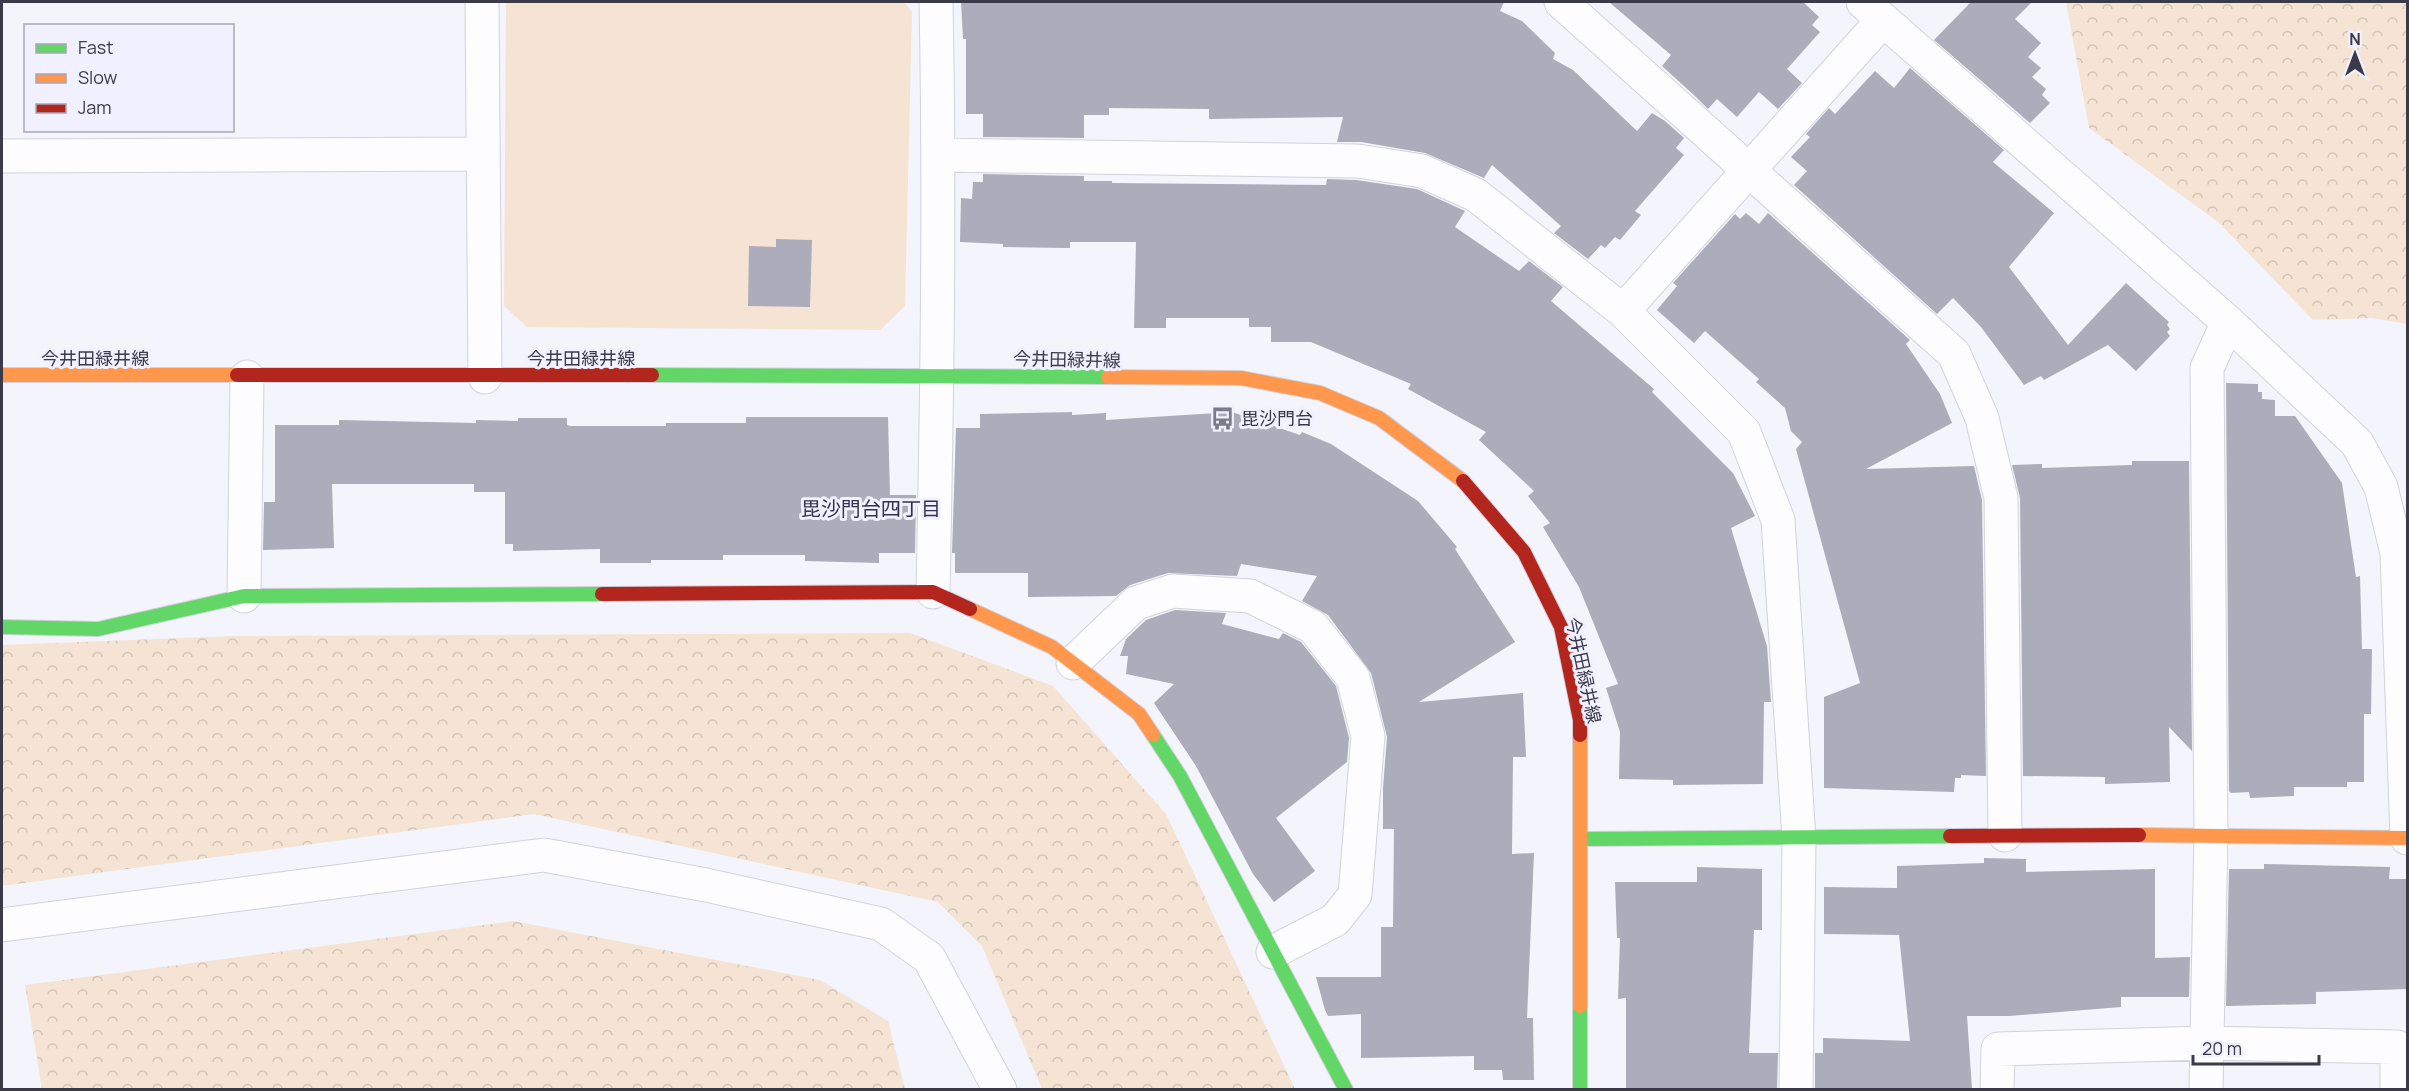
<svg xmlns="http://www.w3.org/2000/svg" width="2409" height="1091" font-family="Manrope,'Noto Sans JP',sans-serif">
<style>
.green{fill:#f5e4d4}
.forest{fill:url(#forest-crowns)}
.building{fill:#acacba}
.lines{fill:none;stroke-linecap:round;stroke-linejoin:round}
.street-casing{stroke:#d1d2dc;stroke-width:35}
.fast-casing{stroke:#d1d2dc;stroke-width:16}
.slow-casing{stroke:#d1d2dc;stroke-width:16}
.jam-casing{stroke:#d1d2dc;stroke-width:16}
.street{stroke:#fdfdff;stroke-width:33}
.fast{stroke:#63d668;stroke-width:14}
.slow{stroke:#ff974d;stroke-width:14}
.jam{stroke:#b3261e;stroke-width:14}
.labels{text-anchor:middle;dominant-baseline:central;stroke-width:6;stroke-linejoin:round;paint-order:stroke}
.street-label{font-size:18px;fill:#3a3a48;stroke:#f0f0ff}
.poi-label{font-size:18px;fill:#3a3a48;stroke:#f0f0ff;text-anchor:start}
.neighbourhood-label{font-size:20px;fill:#32324e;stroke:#f0f0ff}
</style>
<defs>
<pattern id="forest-crowns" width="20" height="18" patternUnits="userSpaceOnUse" patternTransform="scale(1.5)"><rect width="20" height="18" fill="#f5e4d4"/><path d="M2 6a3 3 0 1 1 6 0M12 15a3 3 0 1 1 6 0" fill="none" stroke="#d3c4b8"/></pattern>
</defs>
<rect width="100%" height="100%" fill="#f4f4fc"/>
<path class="green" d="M507,2h397l8,10 -7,294 -25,24 -353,-3 -23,-21 2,-302z"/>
<path class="forest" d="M2066,2h341v322l-35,-6 -59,2 -95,-98 -129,-94z
M910,633l143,53 113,128 129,275h-253l-60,-143 -44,-44 -404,-88 -532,72v-241l232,-9z
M513,921l307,59 68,41 17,68h-863l-17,-104z"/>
<path class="building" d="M961,2h543l-4,9 22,10 33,32 -2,6 20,11 64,61 15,-18 13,8 19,17 -8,10 8,7 -49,56 6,4 -21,25 -5,-3 -10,11 -4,-3 -13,14 -34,-26 7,-7 -69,-61 -8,13 -59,-25 -64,-11h-24l6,-25 -134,2v-10l-100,-1v7h-25v23l-101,-1v-23h-17v-75h-3z
M1609,2h194l16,15 -7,8 8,7 -33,37 15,14 -24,26 -19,-17 -22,25 -20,-18 -9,10 -12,-12 -34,-31 9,-11z
M1971,2h61l-17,17 26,24 -13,14 13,11 -9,9 14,12 -4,6 8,8 -20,20 -96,-83z
M1910,68l94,82 -11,12 61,51 -45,54 59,78 58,-62 43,39 -2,3 3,4 -3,3 3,4 -34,35 -28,-26 -64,35 -3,-4 -17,9 -43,-58 -28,-29 -16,16 -143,-129 13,-14 -16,-14 19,-20 -4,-3 23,-26 6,6 40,-43 19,17z
M983,174l101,2v5h28v2l214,2 1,-6 29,1 61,9 48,22 -10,16 64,44 10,-10 34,26 -12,14 103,88 -2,3 81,81 22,43 -24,12 36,118 4,56h-7l-1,82 -90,1v-5l-54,-1 1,-47 -14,-44 12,-4 -39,-97 -36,-60 7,-4 -22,-27 6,-5 -55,-51 7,-8 -78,-43 3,-5 -100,-42h-40v-15h-22v-9h-83v10h-32l2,-86h-66v6l-67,-1v-3l-43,-2 1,-44 11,1 1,-17h10z
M1746,213l13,11 9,-11 142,127 -4,4 34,50 12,29 -86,46 108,-3 8,34 4,276 -25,-1v3h-6l-1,14 -130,-4v-91l36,-14 -64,-234 6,-7 -11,-11 -6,-23 -29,-26 3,-3 -54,-48 -11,12 -37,-33 20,-24 -4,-3 62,-69 5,5z
M776,239l36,1 -2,67 -62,-1 1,-60 27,1z
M2226,383l32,1v8h4v7l13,1v16h20l47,67 14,94 4,-1 2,73h10l-1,65h-7v68h-17v5h-53v9l-44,2 -1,-6 -18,1 -2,-2z
M1072,412v3l34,-2v7l126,-8 68,23 2,-3 29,12 87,57 39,46 -2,2 60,93 -96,60 104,-9 3,64h-13l-1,97 22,-1 -7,165h6l1,62h-31l-1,-10h-28v-14l-113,2v-44l-33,2 -3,-6 -9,-33h65v-50h12l1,-98h-11v-41l4,-51 -16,-64 -43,-58 -26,-14 15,-25 -76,-12 -4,12 -69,-3 -38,12 -14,11 -88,1v-24h-73v-20h-3l4,-125h24v-14z
M746,417h142l2,78h26l-1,58h-36v10l-74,-2v-6h-82v5h-72v3h-51v-14l-87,2v-7h-8v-52h-31v-8h-142l2,64 -71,2 1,-48h11v-77h64v-5l137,3v-3l42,1v-3h49v7l3,1h96v-3h80z
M2132,461h57l3,290 -23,-24 1,55 -65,2v-7l-82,-1 -3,-278 -8,-33 30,-1v4l90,-3z
M1175,610l51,3 -4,11 57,15 4,-6 18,9 35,44 13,52 -2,24 -71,56 39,53 -41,31 -21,-28 -57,-108 -42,-63 20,-19 -48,-10 2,-18h-8l6,-17 20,-19z
M1984,858l42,1v13l129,-3v89l35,-1 -1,40h-68v10l-112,9h-42l5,73h-157v-36h8v-15l87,3 -11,-106 -75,-1v-47l73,1v-22l87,-3z
M2264,864l126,3 -1,12h19v110l-92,3v12l-90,2 3,-137h35z
M1697,867l65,2v61h-8l-5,123h29l-1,36h-151v-91l-8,1 2,-61h-3l-2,-56h82z"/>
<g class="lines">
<defs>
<path id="street" d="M482,2l3,375
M1561,2l393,352 28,64 19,80 4,337
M1863,2l365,320 129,121 24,44 16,66 10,285
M939,155l419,6 64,10 54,24 147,116 121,121 34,88 21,319 -3,251
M2,156l480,-2
M1623,311l260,-291
M933,592c4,-197 7,-393 3,-590
M244,596l3,-219
M1073,663l63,-60 37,-12 77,5 63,31 40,51 15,58 -13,159 -20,25 -62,32
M2,925l542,-70 162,30 175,39 48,34 71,132
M1997,1090l1,-41 209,-6 190,4v43
M2206,1090l5,-256 -4,-466 21,-46"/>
<path id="fast" d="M652,375l456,2
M2,627l96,2 146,-33 358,-2
M1153,735l27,41 166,314
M1581,839l369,-3
M1580,1006v84"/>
<path id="slow" d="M2,375h235
M1108,377l133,1 79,15 59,25 84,63
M970,609l82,38 87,67 14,21
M1580,735v271
M2139,835l269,3"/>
<path id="jam" d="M237,375h415
M1463,481l61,71 37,75 19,93v15
M602,594l331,-2 37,17
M1950,836l189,-1"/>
</defs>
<use href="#street" class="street-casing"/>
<use href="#fast" class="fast-casing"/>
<use href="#slow" class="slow-casing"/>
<use href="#jam" class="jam-casing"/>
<use href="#street" class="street"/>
<use href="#fast" class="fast"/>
<use href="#slow" class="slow"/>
<use href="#jam" class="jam"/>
</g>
<defs>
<symbol id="bus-bare" viewBox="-9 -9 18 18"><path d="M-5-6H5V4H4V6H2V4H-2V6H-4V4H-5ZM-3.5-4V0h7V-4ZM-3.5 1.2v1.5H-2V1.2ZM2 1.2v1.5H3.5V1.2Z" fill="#7b7b87" stroke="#f0f0ff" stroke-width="2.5" paint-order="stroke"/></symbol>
</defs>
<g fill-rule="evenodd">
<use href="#bus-bare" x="1206" y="402" width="33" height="33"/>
</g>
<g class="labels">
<g class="street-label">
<text x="95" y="358">今井田緑井線</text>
<text x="581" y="358">今井田緑井線</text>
<text transform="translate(1067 359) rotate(1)">今井田緑井線</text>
<text transform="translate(1584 670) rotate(78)">今井田緑井線</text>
</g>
<g class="poi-label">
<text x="1241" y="418">毘沙門台</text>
</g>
<g class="neighbourhood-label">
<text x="871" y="508">毘沙門台四丁目</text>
</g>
</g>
<rect width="2409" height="1091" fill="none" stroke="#3a3a48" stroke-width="6"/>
<rect x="24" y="24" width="210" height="108" fill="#f0f0ff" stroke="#a7a7b6" stroke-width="1.5"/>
<rect x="36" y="44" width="30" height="9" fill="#63d668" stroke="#a7a7b6" stroke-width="1.5"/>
<text x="78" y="54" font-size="18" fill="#3a3a48">Fast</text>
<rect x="36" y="74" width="30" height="9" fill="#ff974d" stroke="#a7a7b6" stroke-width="1.5"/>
<text x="78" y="84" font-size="18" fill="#3a3a48">Slow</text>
<rect x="36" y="104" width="30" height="9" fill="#b3261e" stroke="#a7a7b6" stroke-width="1.5"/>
<text x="78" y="114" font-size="18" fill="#3a3a48">Jam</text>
<g transform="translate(2355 54)" stroke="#f0f0ff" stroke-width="4.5" paint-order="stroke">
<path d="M0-4.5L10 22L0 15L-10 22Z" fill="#3a3a48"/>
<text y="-9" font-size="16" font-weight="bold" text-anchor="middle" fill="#3a3a48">N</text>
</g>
<path d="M2193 1055v9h126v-9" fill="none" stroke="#3a3a48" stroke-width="3"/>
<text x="2202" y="1055" font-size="18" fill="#3a3a48" stroke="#f0f0ff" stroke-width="4.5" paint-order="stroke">20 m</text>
</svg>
